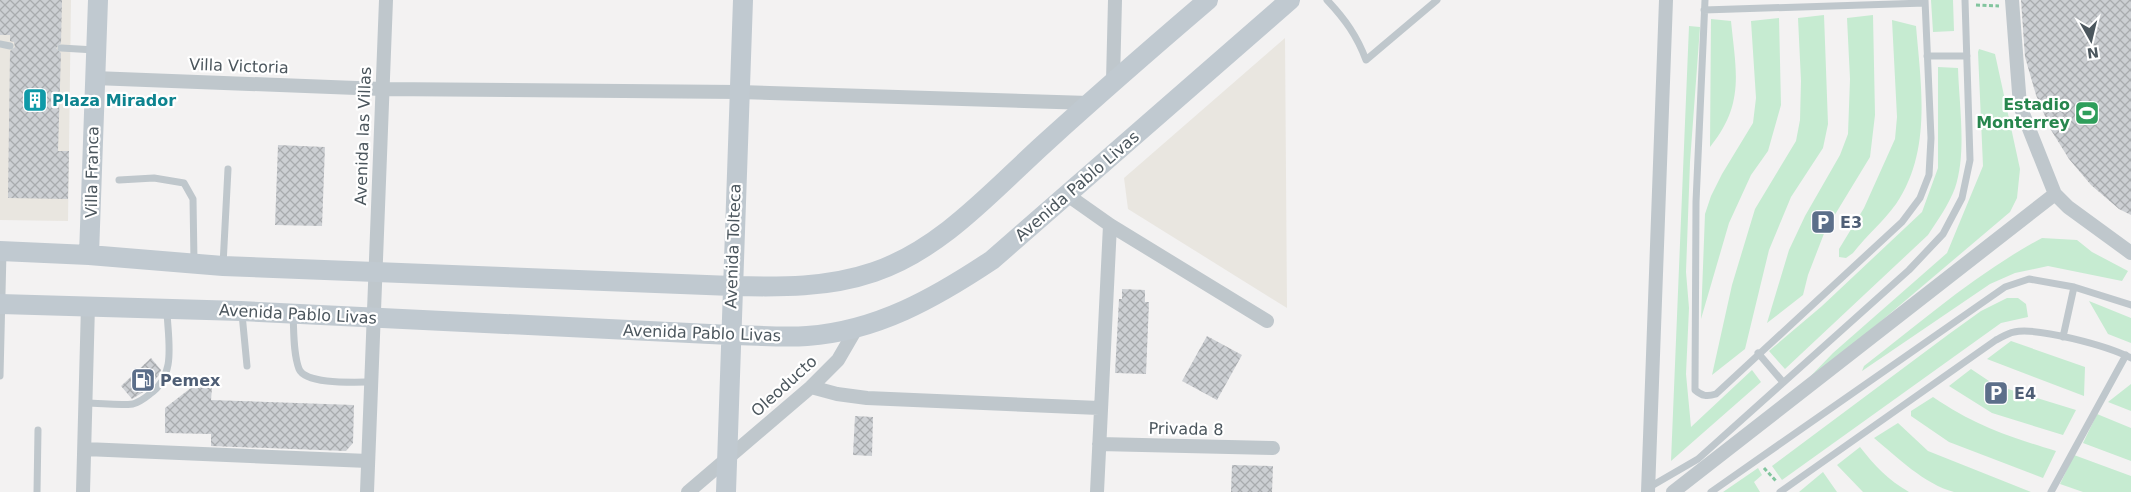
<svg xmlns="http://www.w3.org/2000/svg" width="2131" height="492" font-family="'DejaVu Sans',sans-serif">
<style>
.commercial{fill:#e9e6e0}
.green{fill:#c6ebd1}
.building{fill:url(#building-cross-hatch)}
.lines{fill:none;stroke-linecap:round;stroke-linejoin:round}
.path{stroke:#82c59e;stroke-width:3;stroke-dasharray:4 2.5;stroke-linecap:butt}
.lane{stroke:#bfc7cc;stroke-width:7}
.street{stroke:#bfc7cc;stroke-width:14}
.secondary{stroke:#c0c9d0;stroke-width:20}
.labels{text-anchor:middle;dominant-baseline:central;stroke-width:4.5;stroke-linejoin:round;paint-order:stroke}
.street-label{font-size:16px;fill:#4b565d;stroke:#fff}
.culture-label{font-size:16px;font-weight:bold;fill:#0d838f;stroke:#fff;text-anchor:start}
.leisure-label{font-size:16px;font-weight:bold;fill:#27864d;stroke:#fff;text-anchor:end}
.service-label{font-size:16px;font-weight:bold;fill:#4e5e75;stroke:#fff;text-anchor:start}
</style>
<defs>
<pattern id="building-cross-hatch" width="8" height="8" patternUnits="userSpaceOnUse" patternTransform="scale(1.25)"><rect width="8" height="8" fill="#cccfd3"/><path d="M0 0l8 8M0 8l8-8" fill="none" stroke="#a8abae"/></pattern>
</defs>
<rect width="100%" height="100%" fill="#f3f2f2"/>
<path class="commercial" d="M0,0h71l-3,221 -68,-1z
M1285,38l2,270 -159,-99 -4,-31z"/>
<path class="green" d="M1931,0h22l1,31 -21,1z
M1824,15l4,109 -5,24 -32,49 -22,53 -24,99 -33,26 20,-90 23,-76 41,-68 4,-21 1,-39 -3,-63z
M1873,15l2,100 -5,42 -45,74 -17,44 -5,20 -36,28 22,-73 16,-34 35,-61 8,-21 2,-55 -3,-61z
M1779,18l2,87 -13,46 -17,24 -22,48 -28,96 4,-105 6,-18 11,-22 31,-51 3,-25 -5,-77z
M1711,19l20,2c5,51 14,83 -21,126z
M1892,20l24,6c5,60 16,125 -20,178 -13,18 -29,31 -43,49l-7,5 -7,-1v-8l25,-41 31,-69 2,-22z
M1689,26l11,1 -10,135 -4,110 3,36 -3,66 5,53 61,-57 9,12 -90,79z
M1979,49l16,5 25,115 -3,29 -7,14 -202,171h-4l29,-30 114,-100 36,-87 -5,-114z
M1938,67l20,1c1,36 9,85 -3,120 -6,16 -17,32 -27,47l-143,134 -16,-18 53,-45 100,-94 16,-44z
M2042,238l35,2 15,12 36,19 -6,10 -74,-15 -33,7 -25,11 -128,87 2,-5c57,-44 114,-94 178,-128z
M2007,298h11l8,6 2,13 -27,6 -219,157 -10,-14 177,-132 32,-23z
M2089,301l42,17v25l-23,-9z
M2011,341l74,26 -1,29 -97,-37z
M1971,369l24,16 81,25 -13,25 -71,-22 -43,-27z
M2131,384v27l-23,-9z
M1933,397c43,29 74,39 123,54l-13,27 -94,-36 -38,-26v-5z
M2097,414l34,14v33l-48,-18z
M1898,423l30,28 103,41c-18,0 -62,0 -77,0 -30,-8 -57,-35 -80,-54z
M1860,447c14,18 28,33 49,45h-46l-26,-27z
M2074,455l57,21v16h-48l-23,-8z
M1758,468l4,7 -8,7 6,10h-37z
M1823,472l14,20h-38z"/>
<path class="building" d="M0,0h62l-1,43 -5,5 5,5 -3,98h11l-1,48 -60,-1 2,-147 5,-4 -1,-5 -4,-1v-6h-10z
M2021,0h110v215l-12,-6 -28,-24 -22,-26 -18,-29 -15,-35 -11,-38z
M278,145l47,2 -3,79 -47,-1z
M1122,289l23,1v12h4l-3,72 -31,-1 4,-74h3z
M1207,336l35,19 -25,45 -35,-19z
M151,358l10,12 -2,5 -14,16 -13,8 -11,-13z
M192,387l20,1 -1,12 143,5 -1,38 -7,8 -135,-5v-12l-46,-1v-25z
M855,416l18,1 -1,39 -19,-1z
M1232,465l41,1 -1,26h-41z"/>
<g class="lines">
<path class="path" d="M1976,5l23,1
M1764,468l12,13"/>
<path class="lane" d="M1327,0c18,19 30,36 39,60l71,-60
M1705,0l-9,202 -1,188c7,6 12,7 21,4l186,-172 18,-24 9,-23 2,-37 -6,-138
M1704,10l221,-7
M0,44l10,2
M61,48l34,2
M1927,56h40
M119,180l35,-2 30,5 9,16 1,62
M223,265l5,-96
M242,314l5,52
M293,314c1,17 0,39 6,55 7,16 57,13 73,13
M2063,337l11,-50
M1758,353l25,29
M0,376l3,-124
M86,403c15,0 32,3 47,1 7,-2 12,-6 17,-10 27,-19 18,-53 17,-83
M1648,488l50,-29 211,-189 34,-36 19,-36 8,-38 -5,-160
M37,492l1,-62
M1711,492l294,-205 24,-8 45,8 57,18
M1780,492l216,-152c6,-3 12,-7 18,-8 24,-5 94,14 117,26
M2051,492l75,-137"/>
<path class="street" d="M2012,0l8,106 35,88 13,13 63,46
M94,78l288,11 357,3 350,11
M1113,81l2,-81
M1066,194l44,31 -13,267
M1110,225l157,96
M811,387l26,7 30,4 232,10
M1099,444l174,4
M85,449l283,12
M83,492l5,-187
M367,492l19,-492
M688,492l123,-105 27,-27 18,-31
M1648,492l18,-492
M1673,492l382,-298"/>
<path class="secondary" d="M0,251l89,4 134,11 509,20c49,1 95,2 142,-14 68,-23 119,-82 171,-129 54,-49 108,-96 163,-143
M89,255l9,-255
M0,304l241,7 489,24c25,0 51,3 77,1 70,-5 128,-38 185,-76l298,-260
M726,492l17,-492"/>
</g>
<defs>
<symbol id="building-square" viewBox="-11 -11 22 22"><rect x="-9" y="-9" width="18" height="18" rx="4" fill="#0f9aa8" stroke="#fff"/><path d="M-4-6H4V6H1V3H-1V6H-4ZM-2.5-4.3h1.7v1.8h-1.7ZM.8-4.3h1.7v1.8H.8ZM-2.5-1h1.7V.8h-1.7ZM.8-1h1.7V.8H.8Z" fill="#fff"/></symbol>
<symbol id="stadium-square" viewBox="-11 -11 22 22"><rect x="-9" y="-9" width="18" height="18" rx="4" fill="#2e9e5b" stroke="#fff"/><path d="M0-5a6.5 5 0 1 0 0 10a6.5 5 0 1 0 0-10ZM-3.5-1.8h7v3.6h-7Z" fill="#fff"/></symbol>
<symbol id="parking-square" viewBox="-11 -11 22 22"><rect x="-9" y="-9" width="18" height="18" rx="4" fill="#5c6f8a" stroke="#fff"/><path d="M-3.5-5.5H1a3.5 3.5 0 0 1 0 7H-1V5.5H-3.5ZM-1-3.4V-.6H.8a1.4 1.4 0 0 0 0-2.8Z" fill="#fff"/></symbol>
<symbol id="fuel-square" viewBox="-11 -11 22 22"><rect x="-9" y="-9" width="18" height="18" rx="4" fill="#5c6f8a" stroke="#fff"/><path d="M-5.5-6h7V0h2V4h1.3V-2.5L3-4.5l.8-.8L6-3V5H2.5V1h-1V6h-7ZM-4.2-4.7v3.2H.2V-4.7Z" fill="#fff"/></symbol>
</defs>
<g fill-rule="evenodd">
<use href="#building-square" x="21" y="86" width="28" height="28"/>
<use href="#stadium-square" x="2073" y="99" width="28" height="28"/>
<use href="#parking-square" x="1809" y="208" width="28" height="28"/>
<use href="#fuel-square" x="129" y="366" width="28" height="28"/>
<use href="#parking-square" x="1982" y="379" width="28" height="28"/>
</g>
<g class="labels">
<g class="street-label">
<text transform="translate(239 66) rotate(2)">Villa Victoria</text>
<text transform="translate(363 136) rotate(-88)">Avenida las Villas</text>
<text transform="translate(92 172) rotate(-89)">Villa Franca</text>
<text transform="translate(1077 186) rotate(-41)">Avenida Pablo Livas</text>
<text transform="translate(733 246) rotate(-88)">Avenida Tolteca</text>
<text transform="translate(298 314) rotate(3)">Avenida Pablo Livas</text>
<text transform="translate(702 333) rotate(2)">Avenida Pablo Livas</text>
<text transform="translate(784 386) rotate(-42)">Oleoducto</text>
<text transform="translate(1186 429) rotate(1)">Privada 8</text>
</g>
<g class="culture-label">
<text x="52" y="100">Plaza Mirador</text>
</g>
<g class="leisure-label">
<text x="2070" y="104">Estadio<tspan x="2070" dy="18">Monterrey</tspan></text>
</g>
<g class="service-label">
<text x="1840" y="222">E3</text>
<text x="160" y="380">Pemex</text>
<text x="2014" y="393">E4</text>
</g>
</g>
<g transform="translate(2091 40) rotate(172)" stroke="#ffffff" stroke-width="4" paint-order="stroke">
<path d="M0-4L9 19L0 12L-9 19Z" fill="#4b565d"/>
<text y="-8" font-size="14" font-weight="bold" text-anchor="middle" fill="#4b565d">N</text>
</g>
</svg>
